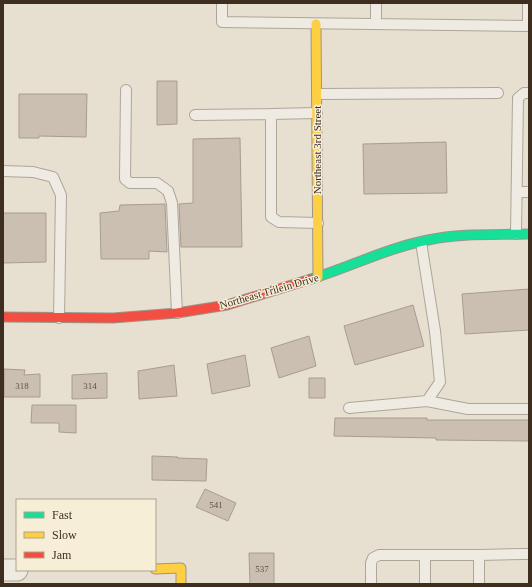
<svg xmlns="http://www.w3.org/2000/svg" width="532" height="587" font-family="'Times New Roman',serif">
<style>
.building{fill:#cbbfb2;stroke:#a89c90}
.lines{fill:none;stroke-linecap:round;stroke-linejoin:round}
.lane-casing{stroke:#ada599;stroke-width:12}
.street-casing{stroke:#ada599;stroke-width:23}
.fast-casing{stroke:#9c958a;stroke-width:11}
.slow-casing{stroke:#9c958a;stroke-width:11}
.jam-casing{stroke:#9c958a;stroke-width:11}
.lane{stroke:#efebe3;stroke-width:10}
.street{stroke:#efebe3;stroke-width:21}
.fast{stroke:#16e098;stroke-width:9}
.slow{stroke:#ffcf43;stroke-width:9}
.jam{stroke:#f24e42;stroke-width:9}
.labels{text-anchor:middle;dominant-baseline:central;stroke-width:3;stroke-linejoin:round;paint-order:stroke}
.number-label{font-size:9px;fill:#605244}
.street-label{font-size:11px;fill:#3d2e20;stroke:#f7eed8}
</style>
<rect width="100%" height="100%" fill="#e7e0d1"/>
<path class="building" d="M157,81h20v43l-20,1z
M19,94h68l-1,43 -47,-1v2h-20z
M240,138l2,109h-61l-2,-43 14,-1v-64z
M446,142l1,51 -83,1 -1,-50z
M165,204l2,48 -18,-1v8h-48l-1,-46 19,-2 1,-6z
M3,213h43v49l-43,1z
M529,289v41l-64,4 -3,-40z
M413,305l11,41 -69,19 -11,-39z
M309,336l7,30 -37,12 -8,-30z
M245,355l5,31 -38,8 -5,-30z
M174,365l3,31 -38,3 -1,-28z
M4,369l21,1 -1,5 16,-1v23h-36z
M107,373v25l-35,1v-24z
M309,378h16v20h-16z
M32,405h44v28l-17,-1v-9h-28z
M335,418h92v2h102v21l-93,-1v-2l-102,-2z
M152,456l26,1 -1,1 30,1 -1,22 -54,-1z
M205,489l31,14 -8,18 -32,-14z
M249,553h25v31h-24z"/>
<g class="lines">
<defs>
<path id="lane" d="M222,3v19l307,4
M376,3v21
M528,3v23
M126,90l-1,89 5,4h27l11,8 4,12 5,110
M317,94l181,-1
M317,113l-46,1v103l8,5 39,1
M195,115l76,-1
M3,171l30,1 20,5 8,18 -2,123
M517,192h12
M516,234l2,-136 6,-5h5
M427,401l41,8h61
M349,408l78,-7 13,-19 -5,-51 -14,-89
M479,555l45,-1h5
M425,556v28
M371,584v-21l2,-5 6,-3h100v29"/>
<path id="street" d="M3,570h14"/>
<path id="fast" d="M311,279c39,-12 76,-31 117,-39 33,-7 67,-5 101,-6"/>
<path id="slow" d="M316,24l2,253
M155,569l26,-1v16"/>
<path id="jam" d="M3,317l110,1 64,-5 50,-8 84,-26"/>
</defs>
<use href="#lane" class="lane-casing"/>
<use href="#street" class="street-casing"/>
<use href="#fast" class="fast-casing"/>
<use href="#slow" class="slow-casing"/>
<use href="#jam" class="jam-casing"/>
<use href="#lane" class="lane"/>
<use href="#street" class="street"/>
<use href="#fast" class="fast"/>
<use href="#slow" class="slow"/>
<use href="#jam" class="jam"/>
</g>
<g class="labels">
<g class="number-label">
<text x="22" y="386">318</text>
<text x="90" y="386">314</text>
<text x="216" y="505">541</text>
<text x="262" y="569">537</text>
</g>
<g class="street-label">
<text transform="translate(317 150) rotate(-90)">Northeast 3rd Street</text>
<text transform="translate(269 291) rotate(-16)">Northeast Trilein Drive</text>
</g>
</g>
<rect width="532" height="587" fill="none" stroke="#3d2e20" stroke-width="8"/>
<rect x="16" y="499" width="140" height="72" fill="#f7eed8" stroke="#ada18e"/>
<rect x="24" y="512" width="20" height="6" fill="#16e098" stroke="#ada18e"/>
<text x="52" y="519" font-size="12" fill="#3d2e20">Fast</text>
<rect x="24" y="532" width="20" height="6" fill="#ffcf43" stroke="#ada18e"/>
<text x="52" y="539" font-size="12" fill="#3d2e20">Slow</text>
<rect x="24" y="552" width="20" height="6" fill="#f24e42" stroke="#ada18e"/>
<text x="52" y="559" font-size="12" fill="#3d2e20">Jam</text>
</svg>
